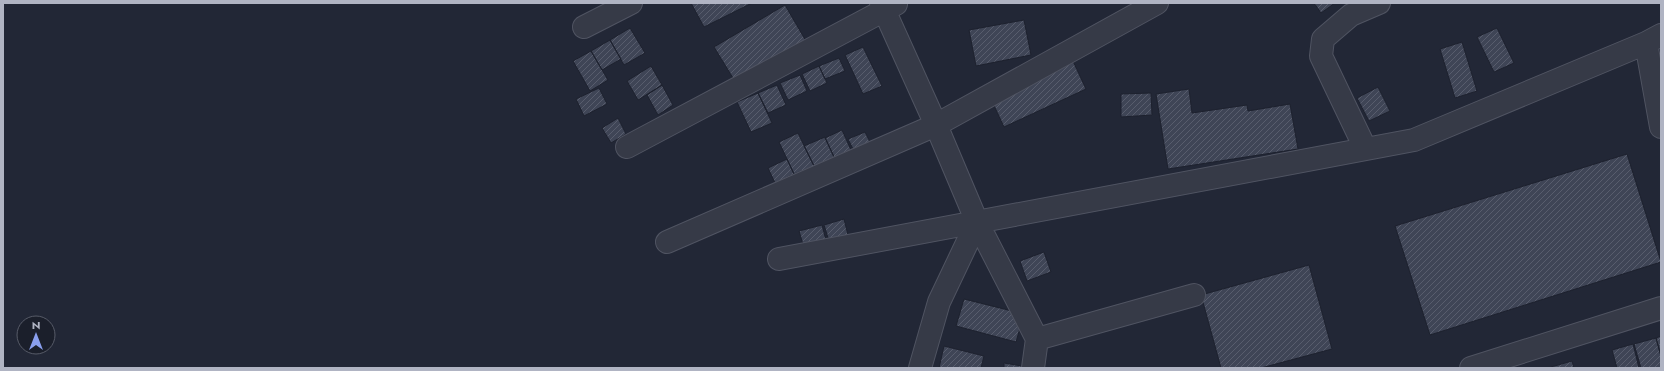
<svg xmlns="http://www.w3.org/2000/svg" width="1664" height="371" font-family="Jost,sans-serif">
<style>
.building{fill:url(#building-hatch);stroke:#1d212e}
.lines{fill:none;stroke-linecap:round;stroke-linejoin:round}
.minor-casing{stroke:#505462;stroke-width:24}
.minor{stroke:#363a47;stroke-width:22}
</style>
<defs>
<pattern id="building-hatch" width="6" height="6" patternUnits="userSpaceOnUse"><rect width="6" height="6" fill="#3f4556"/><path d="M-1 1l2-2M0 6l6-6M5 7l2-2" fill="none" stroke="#585d6d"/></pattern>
</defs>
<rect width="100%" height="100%" fill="#222736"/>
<path class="building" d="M691,3h61l-48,24z
M1314,3h21l-14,10z
M785,5l21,36 -70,42 -22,-36z
M1024,20l7,35 -55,11 -7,-36z
M630,28l15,25 -21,12 -14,-25z
M1497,28l17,35 -20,9 -17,-35z
M610,40l11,19 -19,11 -11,-19z
M1462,42l15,49 -22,7 -15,-49z
M863,47l19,39 -19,8 -18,-39z
M591,51l17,29 -18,11 -17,-30z
M839,58l6,13 -20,8 -6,-13z
M1072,59l14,30 -82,38 -14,-30z
M651,66l11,19 -24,15 -11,-19z
M819,66l8,17 -17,8 -8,-17z
M800,75l7,16 -19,9 -8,-17z
M662,85l11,20 -15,10 -11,-20z
M777,85l9,20 -18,8 -10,-20z
M1378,87l12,24 -21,10 -12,-23z
M599,88l8,16 -23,12 -8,-17z
M1189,89l3,24 55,-8 1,6 42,-7 8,45 -130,20 -12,-75z
M758,93l14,30 -21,9 -14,-30z
M1151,93l1,22 -31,2v-23z
M618,118l8,16 -15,9 -9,-15z
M842,130l9,20 -17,7 -9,-19z
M865,132l5,10 -17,7 -5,-10z
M798,133l16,33 -20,8 -15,-32z
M825,137l9,20 -20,9 -10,-20z
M1627,154l34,108 -231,73 -35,-109z
M787,159l7,15 -19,9 -7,-15z
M844,219l4,16 -19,6 -5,-16z
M822,225l5,19 -22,7 -6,-20z
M1044,252l7,20 -24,9 -7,-20z
M1309,265l23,84 -71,19h-40l-20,-73z
M964,299l60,15 -8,28 -60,-16z
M1661,336v20l-5,-18z
M1656,338l5,18v12h-20l-7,-24z
M1633,344l6,24h-22l-5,-18z
M944,346l40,10 -3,12h-42z
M1572,361l2,7h-23v-1z
M1004,363l18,3v2h-18z"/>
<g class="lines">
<defs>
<path id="minor" d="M881,3l55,122 41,97 60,117 -4,29
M584,27l47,-24
M1646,43l15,84
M627,147l269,-143
M1365,148l-44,-92 2,-17 28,-24 28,-12
M667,242l269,-117 221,-122
M779,259l635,-119 232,-97 15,-8
M1037,339l157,-44
M920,368l19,-66 38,-80
M1471,368l190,-60"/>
</defs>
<use href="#minor" class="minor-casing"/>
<use href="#minor" class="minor"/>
</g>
<rect width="1664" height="371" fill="none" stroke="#b0b4c3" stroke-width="8"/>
<g transform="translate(36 335)"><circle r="19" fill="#1b1f2b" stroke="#575b68"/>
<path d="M0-3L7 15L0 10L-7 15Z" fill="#8a9fee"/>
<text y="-6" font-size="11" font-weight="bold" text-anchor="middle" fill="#b0b4c3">N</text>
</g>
</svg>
